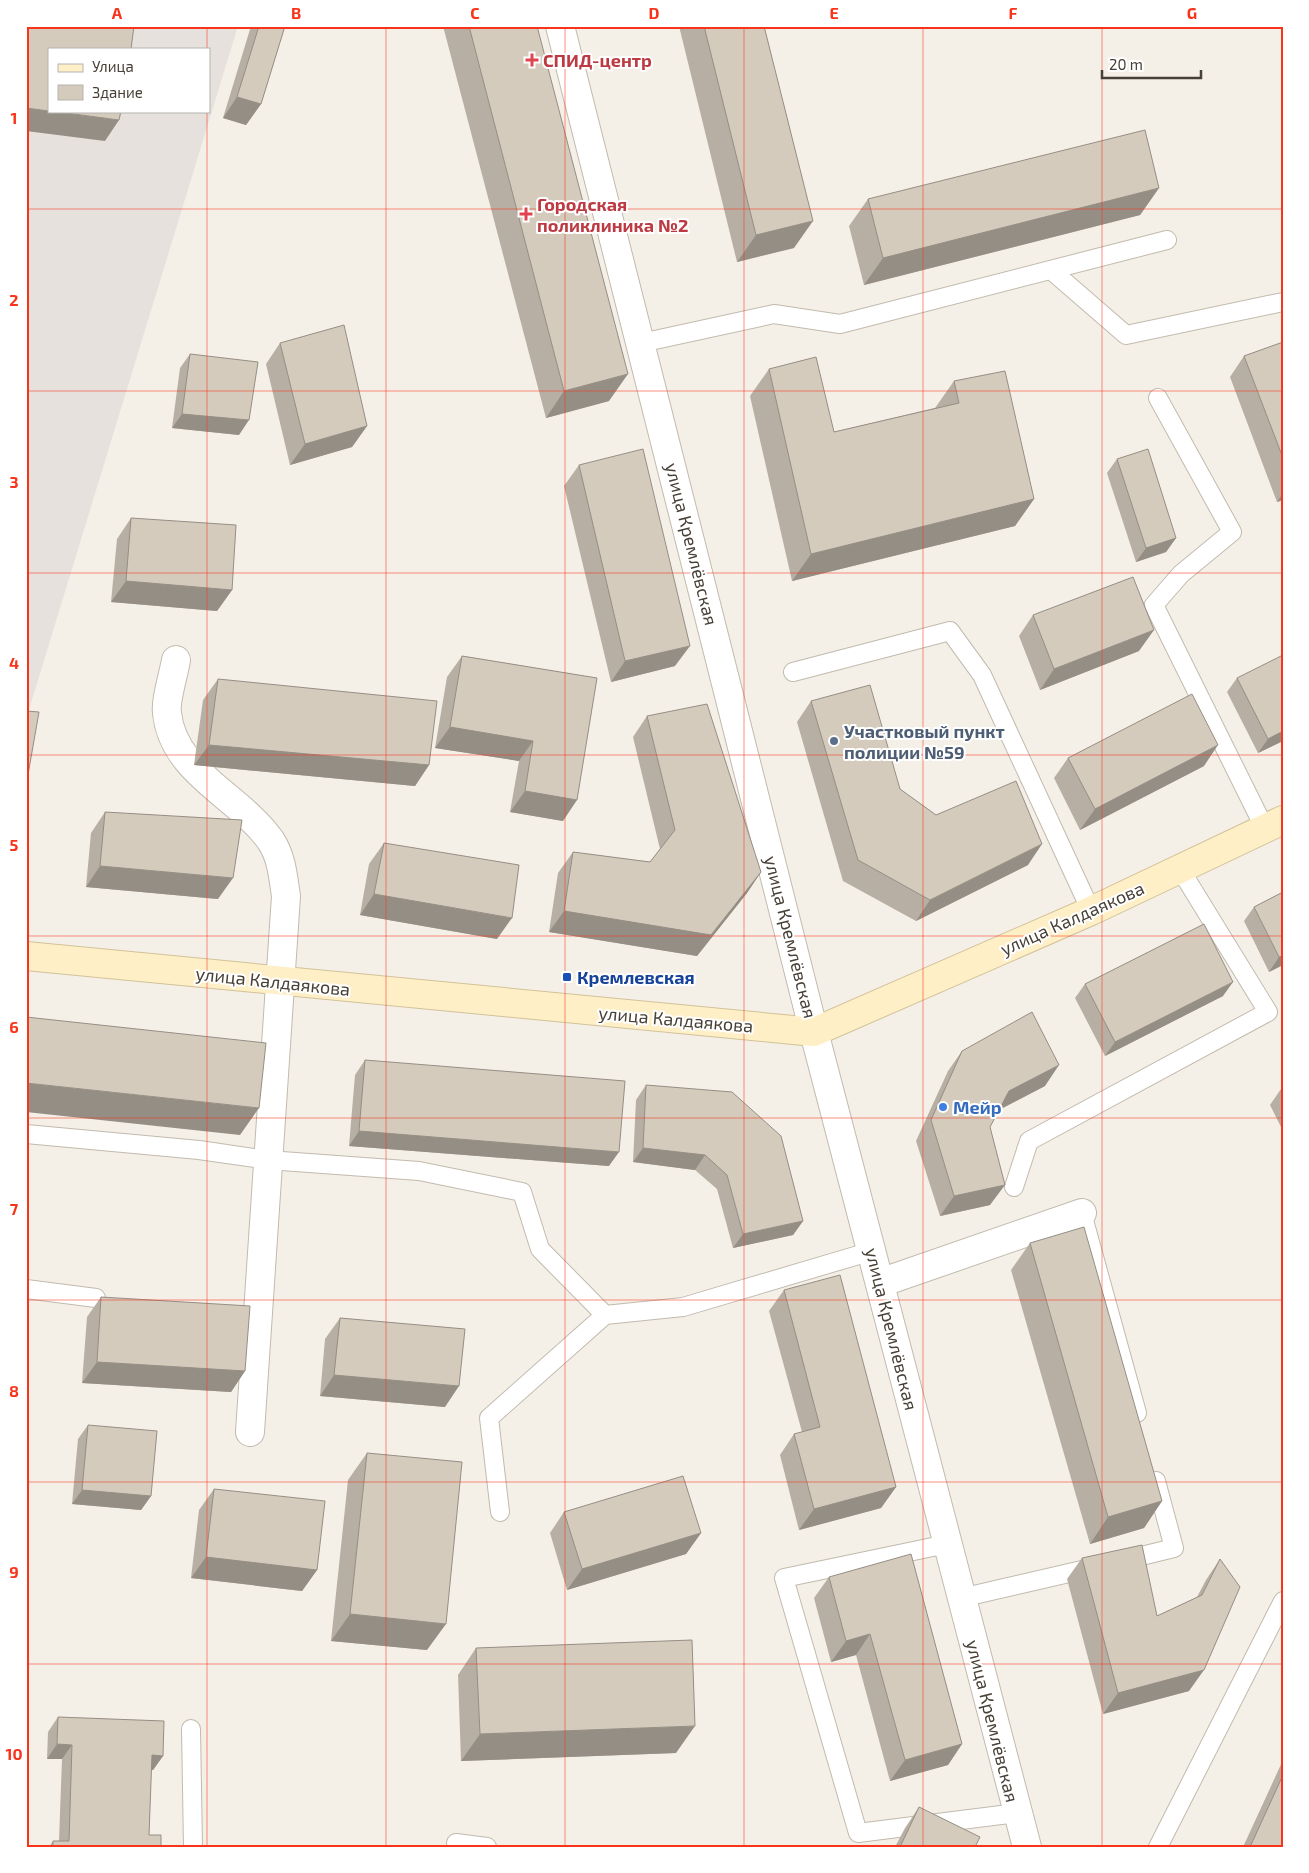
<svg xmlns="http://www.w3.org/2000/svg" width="1309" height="1873" font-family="'Exo 2',sans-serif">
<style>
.industrial{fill:#e6e1dc;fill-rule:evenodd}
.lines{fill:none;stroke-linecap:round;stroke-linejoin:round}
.lane-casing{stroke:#c2baad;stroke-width:20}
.street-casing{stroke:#c2baad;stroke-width:30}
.secondary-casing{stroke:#d3c298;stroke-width:30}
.lane{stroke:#fff;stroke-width:18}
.street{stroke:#fff;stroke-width:28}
.secondary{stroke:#feefc7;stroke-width:28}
.wall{fill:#b7afa3}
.shaded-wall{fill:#958e84}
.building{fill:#d5cbbd;stroke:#958e84}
.grid{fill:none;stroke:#f8351a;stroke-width:1;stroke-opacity:0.55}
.health-dot{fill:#e0444e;stroke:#fff;stroke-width:2}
.service-dot{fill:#5c6f8a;stroke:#fff;stroke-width:2}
.transit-dot{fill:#1a4fb4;stroke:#fff;stroke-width:2}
.shop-dot{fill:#3f7fe0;stroke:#fff;stroke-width:2}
.labels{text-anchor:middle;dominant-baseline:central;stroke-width:4;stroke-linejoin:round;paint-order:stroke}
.health-label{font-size:18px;font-weight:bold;fill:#be3a42;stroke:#fff;text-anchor:start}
.street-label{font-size:18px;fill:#474036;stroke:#fff}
.service-label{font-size:18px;font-weight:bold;fill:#4e5e75;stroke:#fff;text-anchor:start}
.transit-label{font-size:18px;font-weight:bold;fill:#164399;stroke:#fff;text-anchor:start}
.shop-label{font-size:18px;font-weight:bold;fill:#366cbe;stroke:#fff;text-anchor:start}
.neatline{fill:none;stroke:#f8351a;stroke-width:2}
.grid-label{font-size:16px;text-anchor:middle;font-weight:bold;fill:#f8351a}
</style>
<rect width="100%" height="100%" fill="#f4f0e8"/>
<path class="industrial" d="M26,26h212l-211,690h-1zM49,49h160v62h-160z"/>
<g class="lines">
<defs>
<path id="lane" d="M1051,270l75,65 157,-33
M641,343l133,-29 66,10 327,-84
M1158,398l74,134 -51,42 -27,31 111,224
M793,672l157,-41 32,44 109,236
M26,1134l173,16 69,10 151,11 103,21 18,57 65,66 78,-8 189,-56
M1014,1187l15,-46 239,-129 -88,-143
M1082,1213l55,200
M26,1289l70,9
M500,1512l-11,-94 116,-103
M947,1544l-163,34 74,255 159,-20
M1121,1561l53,-13 -18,-67
M961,1598l134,-31
M191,1729l2,118
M456,1843l31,4
M1158,1847l125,-246"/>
<path id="street" d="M560,26l254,1006 213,815
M176,660c-2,13 -11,41 -9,53 6,60 73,83 104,128 11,17 12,36 15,55l-36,536
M880,1283l202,-70"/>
<path id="secondary" d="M26,956l788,76 277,-121 192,-91"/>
</defs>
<use href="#lane" class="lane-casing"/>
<use href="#street" class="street-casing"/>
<use href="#secondary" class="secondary-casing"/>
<use href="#lane" class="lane"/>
<use href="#street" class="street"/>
<use href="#secondary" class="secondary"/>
</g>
<path class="wall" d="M251,26h34l-24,78 -15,21 -23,-7z
M443,26h94l72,375 -63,17z
M679,26h85l30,222 -57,14z
M1159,188l-19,27 -276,70 -15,-59 19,-27z
M1283,342v158l-6,2 -47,-125 14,-21z
M280,343l87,83 -15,21 -62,18 -24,-101z
M190,354l49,81 -67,-7 8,-60z
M769,369l65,63 101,-24 19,-27 80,118 -19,27 -223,55 -42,-185z
M1117,459l59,79 -10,14 -30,10 -29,-89z
M579,465l96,201 -64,16 -47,-196z
M131,518l101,72 -15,21 -106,-9 6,-63z
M1033,615l106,36 -99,39 -21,-54z
M462,656l135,22 -34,143 -53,-9 9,-51 -84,-13 12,-71z
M1237,678l46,63 -25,12 -31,-61z
M218,679l211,86 -14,21 -221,-21 9,-65z
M811,701l89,88 36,26 92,50 -112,56 -73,-40 -46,-159z
M647,716l114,156 -14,21 -50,63 -148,-24 9,-59 15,-21 77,10 10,-13 -27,-112z
M1068,758l136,8 -124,64 -26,-52z
M105,812l113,87 -132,-12 5,-54z
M384,843l113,96 -137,-24 9,-51z
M1283,892v73l-14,7 -25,-51 10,-14z
M1085,984l138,12 -118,60 -30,-58z
M962,1051l83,35 -46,24 -9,17v78l-50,11 -24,-75 32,-70z
M365,1060l244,106 -260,-20 6,-71z
M646,1085l157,136 -10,14 -60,13 -16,-59 -22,-19 -62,-8 3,-62z
M1283,1086v45l-13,-26z
M1030,1243l132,258 -18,27 -54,16 -79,-274z
M784,1290l112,197 -15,21 -82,22 -19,-75 14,-21 8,-2 -33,-121z
M101,1297l144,74 -14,21 -149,-9 5,-66z
M340,1318l105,89 -125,-11 5,-57z
M88,1425l63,71 -10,14 -69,-6 6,-65z
M367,1453l60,197 -96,-9 17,-161z
M214,1489l103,81 -15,21 -111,-13 8,-68z
M564,1512l137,21 -15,21 -119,36 -17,-57z
M1082,1558l75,58 40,-19 9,-17 14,-21 -31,132 -86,23 -36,-135z
M829,1577l133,167 -14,21 -58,16 -34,-126 -25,7 -17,-64z
M476,1648l200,105 -215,8 -3,-86z
M58,1717l105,39 -10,14h-2l-2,65 12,12h-112l4,-6h6l3,-82h-15l1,-27z
M1283,1760v87h-40z
M919,1807l56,40h-80l10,-19z"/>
<path class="shaded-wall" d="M237,97l24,7 -15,21 -23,-7z
M26,108l93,12 -14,21 -79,-10z
M1159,188l-19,27 -276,70 19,-27z
M813,221l-19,27 -57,14 19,-27z
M628,374l-19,27 -63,17 18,-27z
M182,414l67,6 -10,15 -67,-7z
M367,426l-15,21 -62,18 15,-21z
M1283,493v7l-6,2z
M1034,499l-19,27 -223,55 19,-27z
M1176,538l-10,14 -30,10 10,-14z
M126,581l106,9 -15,21 -106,-9z
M1154,630l-15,21 -99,39 14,-21z
M690,646l-15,20 -64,16 14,-21z
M450,727l83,14 -14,20 -84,-13z
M1283,731v10l-25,12 10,-14z
M209,745l220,20 -14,21 -221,-21z
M1218,745l-14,21 -124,64 15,-21z
M525,791l52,9 -14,21 -53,-9z
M1042,844l-14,21 -112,56 14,-21z
M100,866l133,12 -15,21 -132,-12z
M761,872l-14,21 -50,63 -148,-24 15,-21z
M374,894l138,24 -15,21 -137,-24z
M1283,956v9l-14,7 10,-15z
M1233,982l-10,14 -118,60 10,-14z
M1059,1065l-14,21 -50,26 14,-21z
M26,1083l233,25 -19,27 -214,-23z
M359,1131l260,21 -10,14 -260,-20z
M643,1148l62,7 -10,15 -62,-8z
M1005,1185l-15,20 -50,11 14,-20z
M803,1221l-10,14 -60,13 10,-14z
M97,1362l148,9 -14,21 -149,-9z
M334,1375l125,11 -14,21 -125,-11z
M896,1487l-15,21 -82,22 15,-21z
M82,1490l69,6 -10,14 -69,-6z
M1162,1501l-18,27 -54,16 18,-27z
M701,1533l-15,21 -119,36 15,-21z
M206,1557l111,13 -15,21 -111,-13z
M350,1614l96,10 -19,26 -96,-9z
M870,1634l-14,21 -25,7 15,-21z
M1204,1670l-15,21 -86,23 15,-21z
M695,1726l-19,27 -215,8 19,-27z
M57,1744l15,1 -10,14h-15z
M962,1744l-14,21 -58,16 15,-21z
M152,1755l11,1 -10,14h-11z"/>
<path class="building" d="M26,26h108l-3,23h-82v62l-23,-3z
M259,26h26l-24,78 -24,-7z
M469,26h68l91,348 -64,17z
M704,26h60l49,195 -57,14z
M51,111h70l-2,9z
M1145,130l14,58 -276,70 -15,-59z
M344,325l23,101 -62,18 -25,-101z
M1283,342v116l-39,-102z
M190,354l68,8 -9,58 -67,-6z
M816,357l18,75 125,-29 -5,-22 51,-10 29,128 -223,55 -42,-185z
M643,449l47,197 -65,15 -46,-196z
M1148,449l28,89 -30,10 -29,-89z
M131,518l105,7 -4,65 -106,-9z
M1133,577l21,53 -100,39 -21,-54z
M1283,655v76l-15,8 -31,-61z
M462,656l135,22 -20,122 -52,-9 8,-50 -83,-14z
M218,679l219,22 -8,64 -220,-20z
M870,685l30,104 36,26 80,-34 26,63 -112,56 -72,-40 -47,-159z
M1192,694l26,51 -123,64 -27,-51z
M707,704l54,168 -50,63 -147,-24 9,-59 77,10 25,-32 -28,-114z
M26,711l13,1 -13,74z
M105,812l137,8 -9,58 -133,-12z
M384,843l135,22 -7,53 -138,-24z
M1283,892v64l-4,1 -25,-50z
M1204,924l29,58 -118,60 -30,-58z
M1032,1012l27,53 -50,26 -19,36 15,58 -51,11 -23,-76 31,-69z
M26,1017l240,26 -7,65 -233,-25z
M365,1060l260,21 -6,71 -260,-21z
M646,1085l86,7 49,44 22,85 -60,13 -16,-59 -22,-20 -62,-7z
M1084,1227l78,274 -54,16 -78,-274z
M840,1275l56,212 -82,22 -20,-75 26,-7 -36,-137z
M101,1297l149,9 -5,65 -148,-9z
M340,1318l125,11 -6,57 -125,-11z
M88,1425l69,6 -6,65 -69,-6z
M367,1453l95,9 -16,162 -96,-10z
M683,1476l18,57 -119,36 -18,-57z
M214,1489l111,12 -8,69 -111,-13z
M1142,1545l15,71 45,-21 18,-36 20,28 -36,83 -86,23 -36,-135z
M911,1554l51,190 -57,16 -35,-126 -24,7 -17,-64z
M692,1640l3,86 -215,8 -4,-86z
M58,1717l106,4 -1,35 -11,-1 -3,80h12v12h-108v-6h16l3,-96 -15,-1z
M1283,1775v72h-33z
M919,1807l61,30 -5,10h-75z"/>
<path class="grid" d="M207,26v23M386,26v1821M565,26v1821M744,26v1821M923,26v1821M1102,26v1821M207,111v1736M26,209h1257M26,391h1257M26,573h1257M26,755h1257M26,936h1257M26,1118h1257M26,1300h1257M26,1482h1257M26,1664h1257"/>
<g class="health-dot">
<path d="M529.5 52.5h5v5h5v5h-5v5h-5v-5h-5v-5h5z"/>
<path d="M523.5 206.5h5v5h5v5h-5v5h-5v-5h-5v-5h5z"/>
</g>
<circle class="service-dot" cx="834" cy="741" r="5"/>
<rect class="transit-dot" x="562" y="972" width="10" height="10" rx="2.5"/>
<circle class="shop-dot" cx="943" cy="1107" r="5"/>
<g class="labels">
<g class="health-label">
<text x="543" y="60">СПИД-центр</text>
<text x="537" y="204">Городская<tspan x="537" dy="21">поликлиника №2</tspan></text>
</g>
<g class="street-label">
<text transform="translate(692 544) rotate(76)">улица Кремлёвская</text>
<text transform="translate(1072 918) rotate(-24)">улица Калдаякова</text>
<text transform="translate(791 937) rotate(76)">улица Кремлёвская</text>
<text transform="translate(273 981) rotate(6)">улица Калдаякова</text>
<text transform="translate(676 1019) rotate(5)">улица Калдаякова</text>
<text transform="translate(892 1329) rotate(76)">улица Кремлёвская</text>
<text transform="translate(993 1721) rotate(76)">улица Кремлёвская</text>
</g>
<g class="service-label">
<text x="844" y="731">Участковый пункт<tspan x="844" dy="21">полиции №59</tspan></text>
</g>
<g class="transit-label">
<text x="577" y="977">Кремлевская</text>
</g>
<g class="shop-label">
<text x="953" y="1107">Мейр</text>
</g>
</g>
<rect width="1309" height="1873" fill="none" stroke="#ffffff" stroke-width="55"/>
<rect x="48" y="48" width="162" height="65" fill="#ffffff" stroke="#b5b3af"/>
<rect x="58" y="64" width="25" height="8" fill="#feefc7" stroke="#b5b3af"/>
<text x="92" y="72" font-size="15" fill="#474036">Улица</text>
<rect x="58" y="85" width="25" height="15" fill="#d5cbbd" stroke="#b5b3af"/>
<text x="92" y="98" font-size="15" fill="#474036">Здание</text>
<path d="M1102 70v8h99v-8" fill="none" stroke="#474036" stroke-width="2.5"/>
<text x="1109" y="70" font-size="15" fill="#474036" stroke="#ffffff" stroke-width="4" paint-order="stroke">20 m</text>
<rect x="28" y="28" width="1254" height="1818" class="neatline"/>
<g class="grid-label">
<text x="117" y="19">A</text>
<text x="296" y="19">B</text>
<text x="475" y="19">C</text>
<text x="654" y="19">D</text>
<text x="834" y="19">E</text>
<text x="1013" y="19">F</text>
<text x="1192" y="19">G</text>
<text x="14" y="124">1</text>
<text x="14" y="306">2</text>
<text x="14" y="488">3</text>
<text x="14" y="669">4</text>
<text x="14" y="851">5</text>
<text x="14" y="1033">6</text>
<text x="14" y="1215">7</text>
<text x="14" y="1397">8</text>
<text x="14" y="1578">9</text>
<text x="14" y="1760">10</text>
</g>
</svg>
